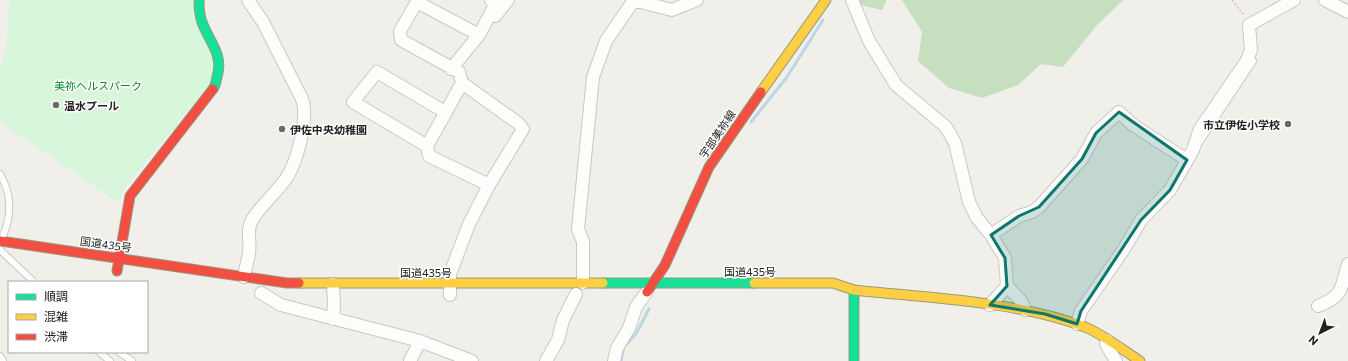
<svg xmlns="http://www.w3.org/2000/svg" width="1348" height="361" font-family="Commissioner,'Noto Sans JP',sans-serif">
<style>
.forest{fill:#c6e0bf}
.park{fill:#d8f6dc}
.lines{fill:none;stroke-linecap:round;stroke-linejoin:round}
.stream{stroke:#bdd6e4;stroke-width:3}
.lane-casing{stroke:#c9c8c6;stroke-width:8}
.street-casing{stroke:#c9c8c6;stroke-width:14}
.fast-casing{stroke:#969b80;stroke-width:11}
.slow-casing{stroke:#969b80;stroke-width:11}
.jam-casing{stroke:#969b80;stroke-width:11}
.path{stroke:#d9ccc8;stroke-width:2;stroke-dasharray:2 2;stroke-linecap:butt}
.lane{stroke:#fdfdfc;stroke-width:6}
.street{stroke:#fdfdfc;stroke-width:12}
.fast{stroke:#16e098;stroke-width:9}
.slow{stroke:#ffcf43;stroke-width:9}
.jam{stroke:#f24e42;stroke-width:9}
.lane-bridge-casing{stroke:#c9c8c6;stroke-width:8;stroke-linecap:butt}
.lane-bridge{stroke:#fdfdfc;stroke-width:6}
.marked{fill:#0f766e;fill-opacity:0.2;stroke:#0f766e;stroke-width:3;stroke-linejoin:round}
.poi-dot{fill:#6a6a68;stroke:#fff;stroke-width:1.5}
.labels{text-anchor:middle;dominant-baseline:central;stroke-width:3;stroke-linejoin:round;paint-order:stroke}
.park-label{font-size:11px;fill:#078823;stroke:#fff}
.poi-label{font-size:11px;font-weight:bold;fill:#222;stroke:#fff;text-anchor:start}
.street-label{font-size:11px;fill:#222;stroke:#fff}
</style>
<rect width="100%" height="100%" fill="#f0efea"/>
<path class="forest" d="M859,0h28l-5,10 -21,-5z
M902,0h221l-25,24 -35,43 -22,-3 -23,21 -36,13 -33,-10 -31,-27 4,-29z"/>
<path class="park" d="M10,0h182l24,61 -9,28 -83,99 -5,15 -119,-81v-55l6,-19z"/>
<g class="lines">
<path class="stream" d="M751,122l36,-45 36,-57
M621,361l3,-14 12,-13 13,-25"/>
<defs>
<path id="lane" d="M1200,141l53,-80
M0,174c12,20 12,43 2,64
M99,352l11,9
M119,352l13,9
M0,356l3,5"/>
<path id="street" d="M418,0l-18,31 1,9 58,32 3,11 56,40 5,6 -34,56 -20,39 -19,50v21
M633,0l39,10 25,-10
M852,0l17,41 27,44 50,42 9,16 14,59 8,16 14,17 14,23 2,28 14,15 4,9
M1325,0l23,12
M417,2l62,33
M495,16l13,-16
M451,69l28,-34 17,-32 -5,-3
M462,83l-35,63 2,10 60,29
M427,146l-74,-44 24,-30 68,40
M991,235l28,-19 13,-4 7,-5 43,-48 14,-26 23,-21 14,13 54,35
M244,277c1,-9 4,-16 5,-24 2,-11 -3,-23 3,-33 9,-15 23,-26 33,-40 12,-16 24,-63 17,-81l-39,-77 -15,-22
M583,283v-41l-5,-13 15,-152 13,-36 28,-41
M261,293l20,12 139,36 52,20
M990,305l17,-19
M1318,306c27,-11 22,-17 30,-42
M333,319l1,-15 -1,-20
M1077,324l4,-13 43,-62 17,-29 29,-30 23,-40 7,-21 46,-67 5,-12 -2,-25 45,-25
M1107,340l-1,4 10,17
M410,361l10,-20
M546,361l12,-21 5,-20 13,-26
M614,361l3,-13 12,-20 7,-21 10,-14"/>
<path id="fast" d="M199,0c0,8 0,14 3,22 7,20 22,32 15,55 -1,4 -1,8 -4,12
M603,283h151
M854,290v71"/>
<path id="slow" d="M761,92l65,-92
M299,283h304
M754,283h79l21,7
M854,290c73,8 163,11 231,37 19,8 38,23 55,34"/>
<path id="jam" d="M0,241l287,42h12
M117,271l13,-75 83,-107
M647,292l18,-27 44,-98 52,-75"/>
</defs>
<use href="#lane" class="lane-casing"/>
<use href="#street" class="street-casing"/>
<use href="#fast" class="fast-casing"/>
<use href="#slow" class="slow-casing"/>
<use href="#jam" class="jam-casing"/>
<path class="path" d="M1232,0l12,15"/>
<use href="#lane" class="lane"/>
<use href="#street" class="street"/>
<use href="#fast" class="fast"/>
<use href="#slow" class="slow"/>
<use href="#jam" class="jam"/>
<defs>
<path id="lane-bridge" d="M0,250l34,32"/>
</defs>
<use href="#lane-bridge" class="lane-bridge-casing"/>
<use href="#lane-bridge" class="lane-bridge"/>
</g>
<path class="marked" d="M1119,112l68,48 -17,30 -29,30 -60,91 -4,13 -32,-10 -55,-9 17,-19 -2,-28 -14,-23 28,-19 20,-9 43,-48 14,-26z"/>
<g class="poi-dot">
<circle cx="56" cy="105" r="4"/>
<circle cx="1288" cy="124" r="4"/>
<circle cx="282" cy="129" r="4"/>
</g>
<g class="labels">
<g class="park-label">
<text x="98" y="85">美祢ヘルスパーク</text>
</g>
<g class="poi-label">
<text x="64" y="105">温水プール</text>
<text x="1280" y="124" text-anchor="end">市立伊佐小学校</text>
<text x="290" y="129">伊佐中央幼稚園</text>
</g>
<g class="street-label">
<text transform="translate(717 134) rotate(-56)">宇部美祢線</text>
<text transform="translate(106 244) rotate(8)">国道435号</text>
<text x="750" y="271">国道435号</text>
<text x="426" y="272">国道435号</text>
</g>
</g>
<rect x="8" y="281" width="140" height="72" fill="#ffffff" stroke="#a7a7a7"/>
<rect x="16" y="294" width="20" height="6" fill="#16e098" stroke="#a7a7a7"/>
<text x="44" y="301" font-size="12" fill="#222222">順調</text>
<rect x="16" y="314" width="20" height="6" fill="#ffcf43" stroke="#a7a7a7"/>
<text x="44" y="321" font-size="12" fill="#222222">混雑</text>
<rect x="16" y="334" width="20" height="6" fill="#f24e42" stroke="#a7a7a7"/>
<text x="44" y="341" font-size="12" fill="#222222">渋滞</text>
<g transform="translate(1320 333) rotate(222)" stroke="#ffffff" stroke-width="3" paint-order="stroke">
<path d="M0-3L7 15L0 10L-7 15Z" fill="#222222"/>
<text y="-6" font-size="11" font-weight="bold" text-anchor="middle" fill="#222222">N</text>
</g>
</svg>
